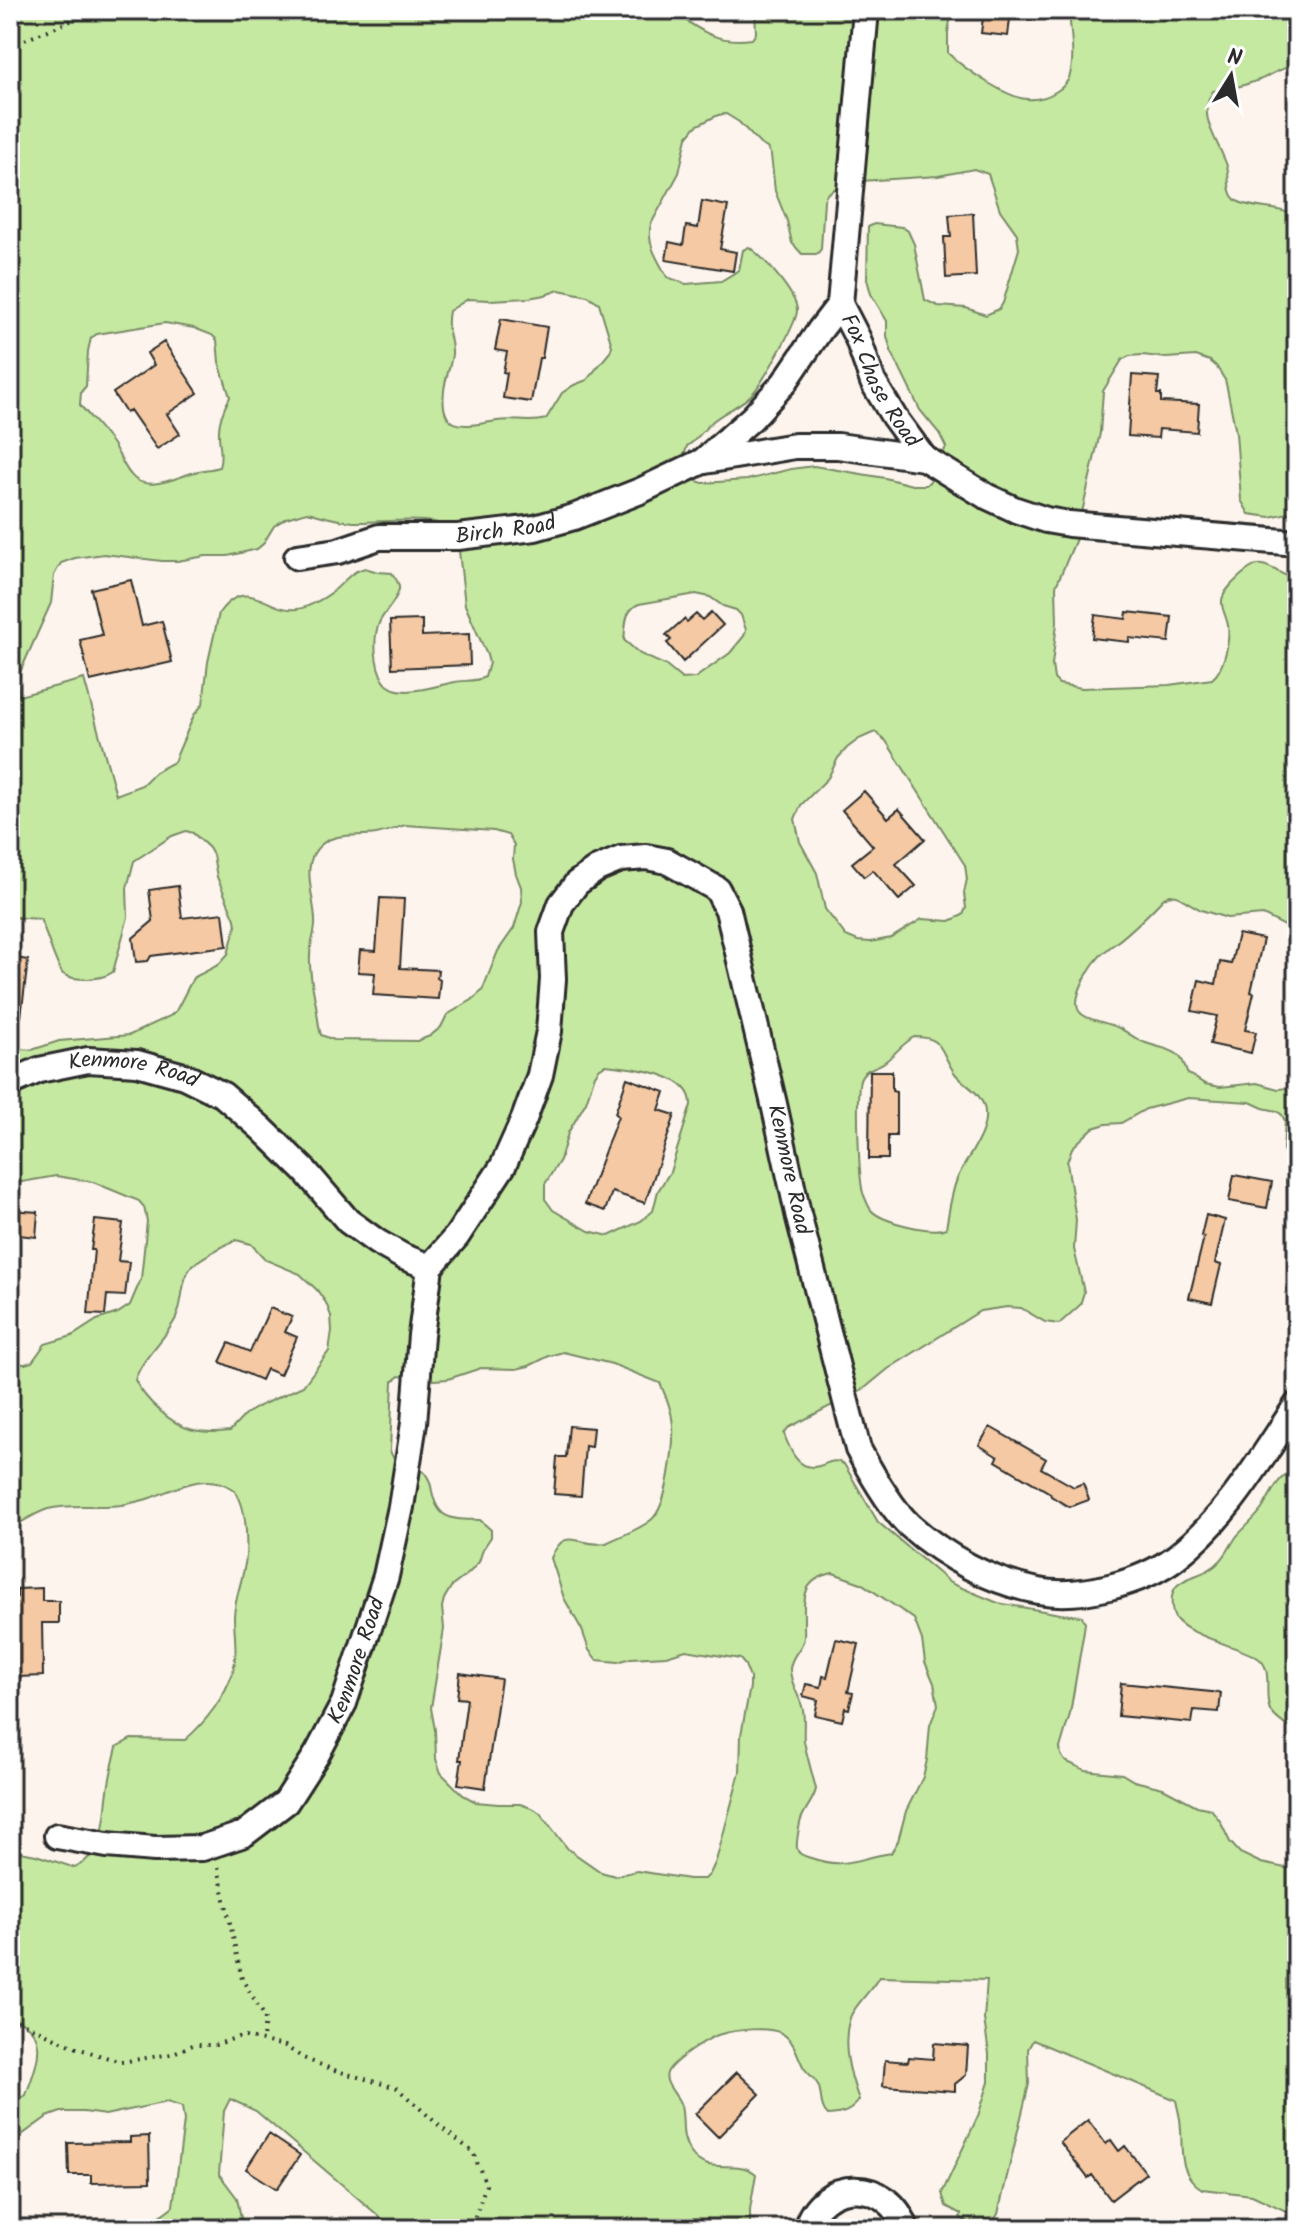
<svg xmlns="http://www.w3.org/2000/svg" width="1307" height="2239" font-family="Kalam,sans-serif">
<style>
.green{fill:#c6e9a2;stroke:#788a66;stroke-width:2;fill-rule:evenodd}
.building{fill:#f4c9a3;stroke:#2b2b2b;stroke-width:2}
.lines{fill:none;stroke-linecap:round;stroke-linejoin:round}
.street-casing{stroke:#2b2b2b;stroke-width:30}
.path{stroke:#2b2b2b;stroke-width:4;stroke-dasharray:2 6;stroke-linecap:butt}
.street{stroke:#fff;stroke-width:24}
.labels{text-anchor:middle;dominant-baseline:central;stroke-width:7;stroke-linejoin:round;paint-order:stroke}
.street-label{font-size:22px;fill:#2b2b2b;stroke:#fff}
</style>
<rect width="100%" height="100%" fill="#fdf4ed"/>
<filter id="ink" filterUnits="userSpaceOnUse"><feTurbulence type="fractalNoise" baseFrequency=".0125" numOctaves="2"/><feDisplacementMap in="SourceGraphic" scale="16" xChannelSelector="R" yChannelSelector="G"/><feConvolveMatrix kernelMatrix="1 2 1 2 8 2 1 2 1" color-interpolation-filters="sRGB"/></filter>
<g filter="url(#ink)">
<path class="green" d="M10,10h661c29,20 44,34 81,29l4,-6 -1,-23h197l-4,22v21c15,15 59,45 79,46 11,1 21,-2 30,-8 5,-3 9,-7 12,-13 7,-20 1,-47 0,-68h228v56c-14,0 -25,9 -38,14 -16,6 -29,10 -46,11 -17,26 6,50 14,75 3,11 -1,28 10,35 11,6 24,6 36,8 8,1 16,4 24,6v296l-27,6 -21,-3 -8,-14 -5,-67 -9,-45 -2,-8 -9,-14 -6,-5 -14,-5 -30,2 -23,-3 -14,1 -7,4 -19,31 -3,42 -24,106 -20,47 1,37 -5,42 2,14 5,5 23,4 87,-3 43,-6c12,-9 18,-38 16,-53 -1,-9 -7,-17 -6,-25 0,-11 29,-38 40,-36 12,2 22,12 35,15v352l-34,-17 -36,3 -26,-8 -24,-14 -7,-1 -6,3c-18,19 -34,35 -55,50 -13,10 -19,20 -26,34 -19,41 10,34 36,46 9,4 17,12 27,15 22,8 35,4 41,30l18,11 15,3 37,-4 21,6 19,-2v137l-3,-2 -1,-20 -7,-19 3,-21 -6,-13 2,-28 -3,-6 -5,-4 -14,-3 -13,-6 -62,-4 -42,11 -25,14 -15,1 -13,4 -21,20 -5,14 9,58 -2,29 10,43 -4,13 -21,19 -14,-2 -24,-14 -14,-1 -27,4 -92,58 -23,19 -77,40 -4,6c6,16 14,38 35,32 10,-3 13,-8 25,-2l34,58 72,61 48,20 62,11 22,2 3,7 -1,7 -14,84 -10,34 1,7 4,6 20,9 37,4 12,7 29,7 34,18 14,3 9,12 10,21 10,11 21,10 29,6 7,-3v343l-11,2 -34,-16 -50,-6c-27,-17 -18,-44 -22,-70 -1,-6 -3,-13 -4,-19l-143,-60 -5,9 1,35 -31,130 -8,12 -12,-3 -2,4 -16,-10 1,-3 -15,-8 -4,-13 36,-77 11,-34v-28l-5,-35 3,-39 -108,-3c-7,13 -26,30 -29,41 -9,27 0,57 9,82 -8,12 -17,14 -31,15 -8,-7 -6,-18 -9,-28 -3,-8 -10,-12 -15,-19 -7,-12 -9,-28 -23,-35 -13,-7 -46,-3 -60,1 -12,3 -50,28 -54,39 -4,11 12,23 14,33 4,17 -2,30 10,47 16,24 45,4 65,21l-6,35v14l-7,6h-349l-138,-118 -26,-12 -6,12 -5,63 18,24 4,20 -8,11h-95c12,-8 24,-13 35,-23l11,-85 -2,-14 -15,-5 -62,13 -21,-3h-23l-14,5 -31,22 -6,2v-37l16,-9c11,-32 27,-64 -16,-78v-167l26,5 39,13c34,-19 28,-50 34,-84 2,-12 5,-25 8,-37l14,-8 54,1c21,-18 40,-43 48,-69 5,-18 1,-37 1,-55 1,-20 10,-39 12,-59 1,-19 1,-58 -15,-69 -25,-17 -56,1 -81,10 -8,3 -20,5 -29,7 -24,3 -50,-2 -73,4 -13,4 -26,13 -38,20v-166l15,1 7,-2 13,-18 27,-8 25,-16 21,-7 12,-8 11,-26 6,-58 -3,-14 -5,-6 -46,-19 -37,-6 -46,8v-136l22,2 27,-9 71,-6 40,-19 6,-5 17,-33 25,-13 10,-11 8,-28 -1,-7 -18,-42 -4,-22 -4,-7 -16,-15 -7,-2 -14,5 -38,25 -7,27 1,29 -15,55c-7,5 -16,6 -25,7 -7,0 -20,-1 -25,-5 -6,-5 -18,-45 -23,-55l-30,-2zM726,114l13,8 21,22 7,4 4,7 4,36 12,30 5,22 10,11h15l4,-5 3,-49 3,-6 18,-12 93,-6 36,-7 14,5 12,36 17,24 2,15 -16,54 -4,6 -13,6 -20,-7 -28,-2 -13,-6 -11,-56 -6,-13 -6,-4 -28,-3 -6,3 -1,52 4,15 16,27v15l4,15 29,59 19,23 7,14 -15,33 -5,5h-14l-27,-7 -71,-12 -23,3 -44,11 -44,3 -13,-4 -7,-19 4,-14c11,-6 16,-17 26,-25 13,-11 30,-16 41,-29 9,-11 44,-70 43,-82 -1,-17 -34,-53 -48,-63l-6,3 -4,20 -18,11 -35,3 -19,-7c-9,-17 -21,-33 -16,-53l28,-51 8,-36 9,-11 22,-11zM559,290l29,6 11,7 13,43 -2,6 -23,28 -13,5 -12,8 -16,26c-17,5 -32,-1 -49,2 -30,5 -58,13 -53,-30 1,-13 7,-25 8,-37 1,-16 -7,-22 -3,-43l19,-12 22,1 38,-2 17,-3zM165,323l29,5 18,7 5,5 2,22 11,35c-6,11 -12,24 -11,37 0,11 4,22 0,33 -8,3 -16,2 -24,5 -18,5 -49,22 -64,3 -8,-9 -12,-22 -19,-32 -10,-13 -22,-26 -32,-38l1,-13 5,-6 2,-35 3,-13 6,-4zM307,512c16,4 34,10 50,10 25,1 84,-9 100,11l8,72 22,50 2,8 -4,14c-10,5 -20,3 -30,5 -18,3 -58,19 -71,-1 -9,-14 -12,-44 -4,-60 5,-10 17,-20 19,-32 1,-6 -4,-11 -7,-16l-14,-1 -13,-4c-16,4 -22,16 -34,25 -8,6 -24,15 -34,16 -29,4 -50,-35 -78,4l-11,49 -5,42 -9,11 -20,47 -19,10 -13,13 -26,10 -32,-116 -65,17 -2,-17 34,-76 3,-28 7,-12 14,-5 29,-4 58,7h15l29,-5h22l29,-7 6,-5 11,-18 12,-8zM696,594l14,3 13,9 13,4 5,5 5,15 -2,6 -14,17 -35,25 -13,1 -17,-14 -25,-11 -16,-14c2,-14 0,-30 15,-36zM875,732l11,9 79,124 2,14 -3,14 2,15 -3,7 -13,6 -28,-2 -31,19 -21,4 -12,-1 -12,-5 -21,-27 -8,-36 -17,-31 -5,-23 6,-14 27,-27 10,-20 9,-10 12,-9zM405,825l89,6 14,4 6,10 -1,14 3,15 5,13 1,15 -8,26 -16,23 -16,40 -10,9 -25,15 -6,12 -11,9 -13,5 -83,-1 -13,-5c-3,-10 -3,-19 -5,-30 -3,-16 -7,-32 -6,-49 0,-10 4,-20 5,-30 2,-25 -18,-63 7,-82 14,-12 37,-7 54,-10 10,-2 20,-6 29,-9zM914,1037c29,0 25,11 38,32 7,14 27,20 32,37 7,26 -18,51 -27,73 -6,15 -8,33 -11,49 -14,6 -65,-6 -75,-18 -3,-4 -6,-12 -8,-17 -4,-14 -8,-105 -2,-116 4,-9 18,-10 25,-16 11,-9 15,-16 28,-24zM605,1065c24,3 87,7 86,40l-21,67 -12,19 -5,20 -12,10 -32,15 -20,-5 -36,-21 -8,-11v-15l15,-24 8,-27 18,-31 9,-27 4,-6zM236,1240l15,4 15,16 34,14 17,16 9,13 5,13 1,15 -3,20 -26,35 -46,21 -12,8 -15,16c-31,3 -48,0 -71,-21 -10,-9 -18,-18 -24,-30 8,-24 30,-40 41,-62 8,-16 4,-40 17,-53 9,-8 32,-20 43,-25zM563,1352l49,12 48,19c6,14 12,27 13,42 1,21 -5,82 -22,95 -12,10 -31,16 -45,23 -26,6 -40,-20 -55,15l13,40 18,32 7,20 8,10 21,2 13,-4 35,-2 20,-6 54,9 5,6 5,13v9l-9,48 -1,37 -24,89 -6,13 -5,5h-16l-52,-8 -22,5 -14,-4 -33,-23 -28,-36 -6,-4 -14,-5h-22l-22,-2 -13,-7 -22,-22 -5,-14 -1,-29 -4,-22 13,-79 -2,-22 2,-8 7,-12 18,-14 10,-11 4,-13 8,-12v-7l-11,-10c-26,-1 -42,2 -48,-29 -1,-6 -2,-12 -7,-18 -12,-13 -29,-1 -35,-23l3,-69 6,-5 35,4 14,-1 33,-11 35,1 13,-3 20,-10zM833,1573l28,10 53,36 8,21 3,22 9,21 4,22 -8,20 -3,35 -4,17 -17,34 -8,30 -7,12c-33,5 -47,17 -80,5 -6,-2 -13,-3 -14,-10 -1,-7 2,-19 3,-25 3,-13 14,-22 16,-34 -4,-16 -9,-32 -12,-48 -1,-10 1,-21 -1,-31 -3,-14 -13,-26 -13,-41 1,-13 9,-17 13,-27 2,-5 1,-12 1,-18 0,-27 -3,-44 29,-51z
M1297,1468v265c-8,-6 -23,-14 -27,-23 -7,-17 4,-41 -12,-52 -18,-12 -81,-24 -85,-45 -9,-42 28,-30 47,-52 7,-7 11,-17 17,-25 8,-9 18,-17 25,-27 10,-16 16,-34 35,-41z"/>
<path class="building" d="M984,10h27l-3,26 -27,-3z
M702,201l26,5 -8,43 16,3 -3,19 -67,-11 3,-18 14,3 3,-19 12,2z
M973,213l3,63 -30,2 -2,-41h7l-2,-22z
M501,319l46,8 -5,31h-3l-8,44 -28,-4 4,-25 -4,-1 4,-20 -12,-2z
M164,342l34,51 -31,21 13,20 -23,15 -27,-39 -4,3 -13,-20 41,-28 -7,-12z
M1132,375l27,2 -2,17h4v8l38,2 -2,28 -38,-3 -1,9 -30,-2z
M131,580l11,46 20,-5 10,41 -82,19 -10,-41 22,-5 -11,-46z
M711,612l12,13 -40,37 -16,-19 4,-3 -5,-5 18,-16 3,3 9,-8 6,6z
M1127,612l45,5 -3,25 -40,-4v4l-37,-4 3,-23 31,4z
M422,620v16l47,-2 1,31 -78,3 -2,-47z
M864,791l24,27 11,-9 26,30 -29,25 20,22 -17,14 -26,-30 -9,7 -12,-14 21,-17 -31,-36z
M178,886l4,32 41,-5 4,33 -76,10 -3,5 -12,1 -3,-24 20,-17 -4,-31z
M380,898l24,1 -4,69 38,2 -1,8 3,2 -2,19 -65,-4 2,-22 -17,-1 2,-22 16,1z
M1238,934l25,5 -12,53 3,1 -9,37 11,2 -5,21 -41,-9 7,-28 -25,-5 7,-31 17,4 4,-22 11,2z
M10,957l18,3 -7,57h-11z
M870,1071h22v20l4,1v44h-8v23h-19z
M627,1078l38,14 -6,18 16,5 -30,88 -33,-11 -7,19 -20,-7 33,-88 -3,-3z
M1234,1175l38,7 -5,26 -38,-7z
M10,1210l28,2 -2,25 -26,-3z
M1206,1215l19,5 -10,43 6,2 -9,38 -23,-5 15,-61 -3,-1z
M95,1220l28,3 -5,38 11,1 -4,34 -18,-1 -2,20 -17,-1 6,-64h-3z
M270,1308l22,9 -7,15 12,5 -17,38 -14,-6 -5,11 -41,-18 9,-19 21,9z
M569,1426l24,2 -2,19 -6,-1 -4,50 -27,-2 3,-37h9z
M990,1427l56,32 -5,9 33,19 9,-4 6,17 -20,7 -18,-11 -1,-3 -54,-32 2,-4 -19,-12z
M42,1588v13h17v22h-17l1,53 -26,1v-57h-7v-23h7v-8z
M836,1639l23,5 -11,48 5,1 -4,16 -4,-1 -3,13 -27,-6 3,-15 -15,-4 3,-12 15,3 2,-11 4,1z
M460,1673l41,6 -16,109 -27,-4 4,-24h-3l8,-61 -10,-1z
M1121,1683l100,10 -2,19 -25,-2 -2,13 -74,-7z
M934,2043l34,3 -2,29 -11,9v7l-72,-5 2,-26 23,2 1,-5 24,2z
M737,2072l23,22 -42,43 -23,-23z
M1088,2120l18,24 5,-4 8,11 6,-5 21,27 -35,27 -19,-25 -4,3 -28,-36z
M269,2134l31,21 -23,34 -31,-20z
M149,2136l1,46 -59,1v-8h-22l-1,-32 62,-1v-5z"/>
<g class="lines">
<defs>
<g id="street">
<path id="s1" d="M866,10l-26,294 18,35 15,43 21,35 30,41 62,38 30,14 30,10 23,4 228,19"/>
<path d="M705,461l90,-15h43l86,12"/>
<path id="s2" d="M297,557l41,-6 41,-14h79l77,-9 39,-11 66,-26 63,-30 49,-43 32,-35 36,-53 20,-26"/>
<path id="s3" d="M10,1083l29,-13 49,-10 49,3 47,13 39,19 39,34 44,43 42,49 29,21 27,15 26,10"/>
<path id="s4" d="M57,1836l50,9 48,4 47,-1 42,-14 42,-32 31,-48 27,-51 42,-127 15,-69 13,-84 7,-88 9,-68 27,-31 46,-70 21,-47 16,-44 9,-44 4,-52 -2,-47 10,-28 16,-21 20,-14 24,-10 25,-2 21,4 50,28 11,21 46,194 25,114 59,231c13,24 32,58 51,76 36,32 82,57 129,66 43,8 104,-8 138,-34 52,-40 85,-99 121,-152"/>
<path d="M806,2229c15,-53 84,-52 100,0"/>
</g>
</defs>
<use href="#street" class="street-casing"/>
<path class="path" d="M10,46l87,-36
M218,1867l24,112 23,38 -2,22
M10,2017l67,31 44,14 50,-8 22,-9h22l26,-9 44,10 18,12 34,13 60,17 46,41 30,23 13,33 -13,37 -10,7"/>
<use href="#street" class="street"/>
</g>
</g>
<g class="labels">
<g class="street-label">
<text stroke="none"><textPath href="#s1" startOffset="382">Fox Chase Road</textPath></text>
<text stroke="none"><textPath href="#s2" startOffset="212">Birch Road</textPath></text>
<text stroke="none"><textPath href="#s3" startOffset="128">Kenmore Road</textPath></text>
<text stroke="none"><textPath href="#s4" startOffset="1672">Kenmore Road</textPath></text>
<text stroke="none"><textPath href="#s4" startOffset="402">Kenmore Road</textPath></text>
</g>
</g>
<rect width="1307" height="2239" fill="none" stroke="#fff" stroke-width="40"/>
<rect x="20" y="20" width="1267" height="2199" fill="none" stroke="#2b2b2b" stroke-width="3" filter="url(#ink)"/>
<g transform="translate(1231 76) rotate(11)" stroke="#ffffff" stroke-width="6" paint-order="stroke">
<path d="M0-6L14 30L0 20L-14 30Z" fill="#2b2b2b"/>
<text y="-12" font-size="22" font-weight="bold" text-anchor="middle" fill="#2b2b2b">N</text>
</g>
</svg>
